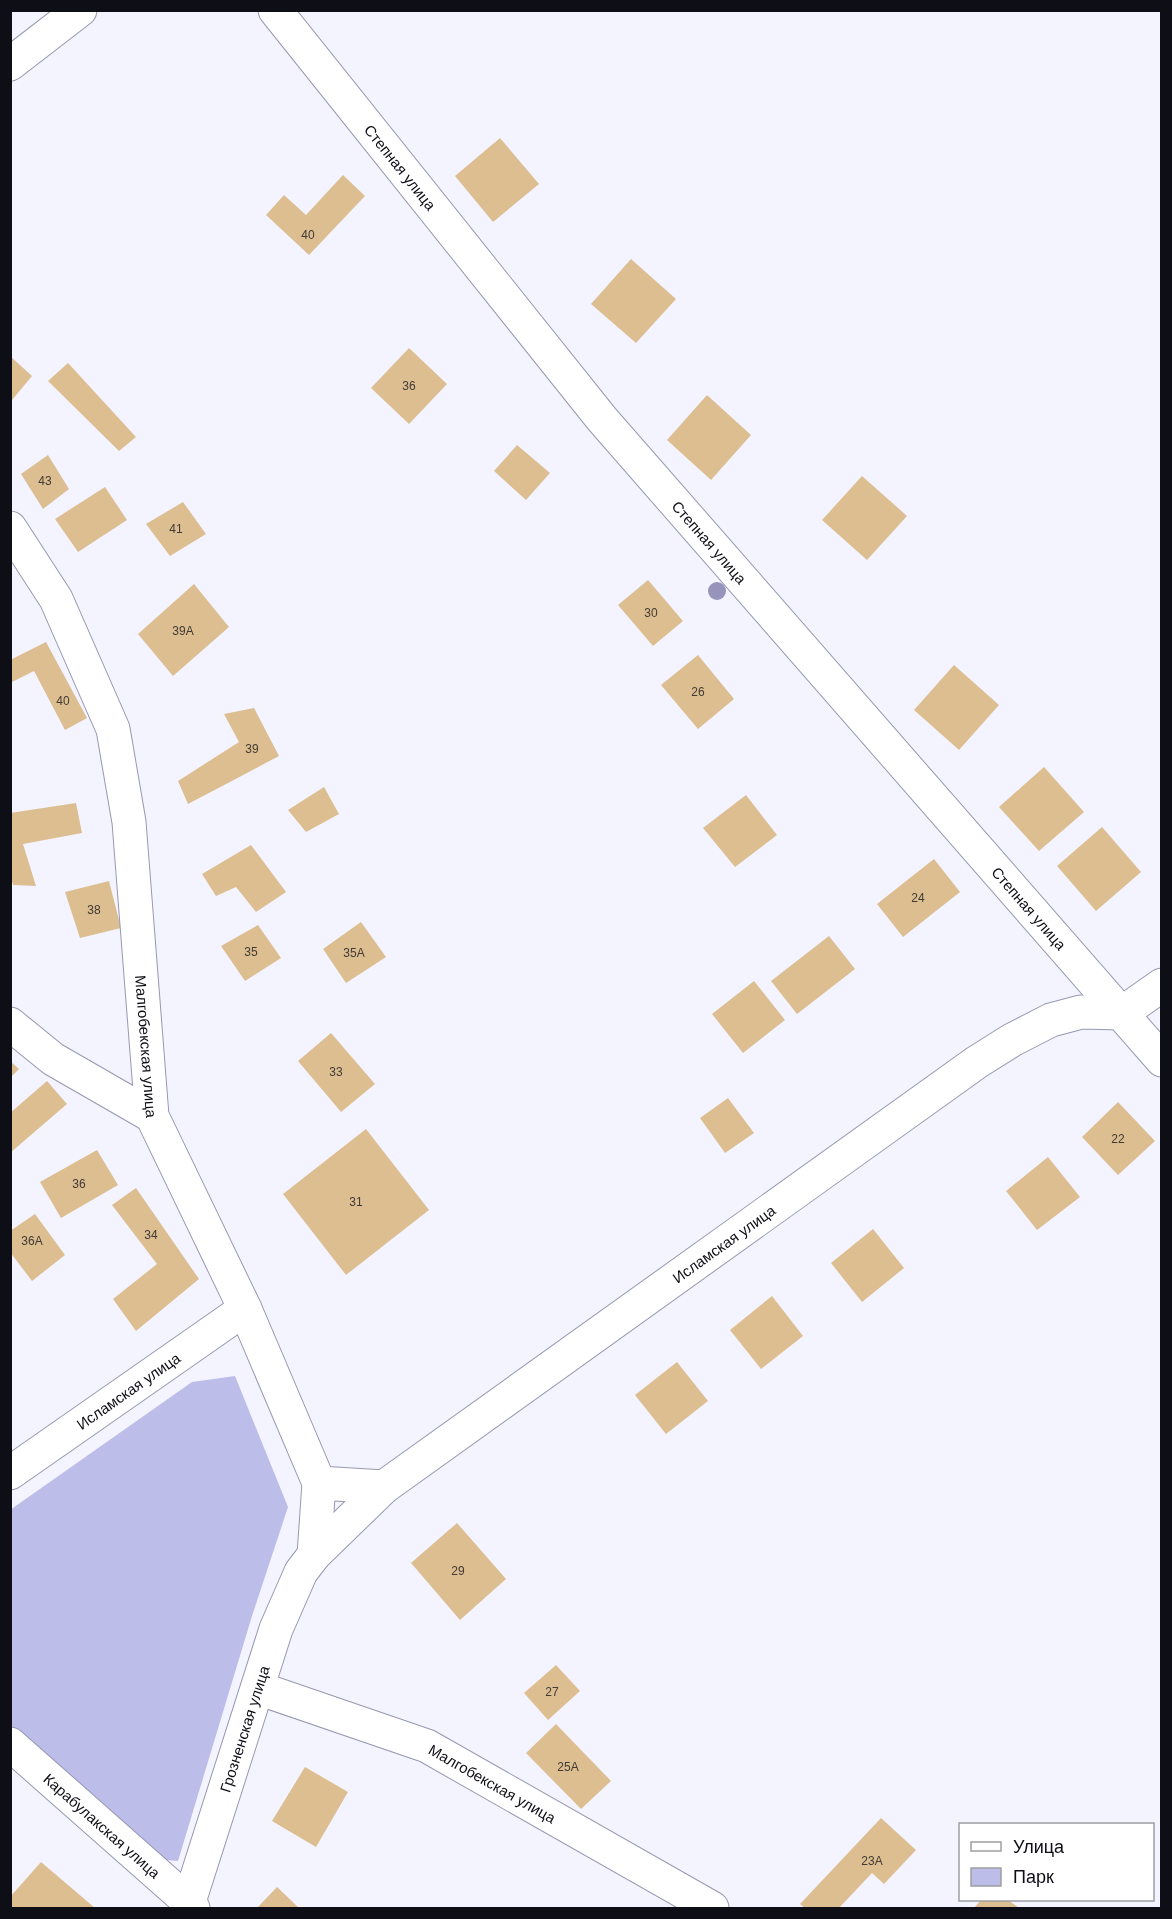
<svg xmlns="http://www.w3.org/2000/svg" width="1172" height="1919" font-family="Arial,sans-serif">
<style>
.green{fill:#bcbde8}
.building{fill:#dcbe90}
.lines{fill:none;stroke-linecap:round;stroke-linejoin:round}
.minor-casing{stroke:#9798b1;stroke-width:35}
.minor{stroke:#fff;stroke-width:33}
.tree{fill:#9694bb}
.labels{text-anchor:middle;dominant-baseline:central;stroke-width:4.5;stroke-linejoin:round;paint-order:stroke}
.number-label{font-size:12px;fill:#423a34}
.street-label{font-size:15px;fill:#0e0e16;stroke:#fff}
</style>
<rect width="100%" height="100%" fill="#f3f4ff"/>
<path class="green" d="M235,1376l53,131 -36,109 -74,245 -25,-2 -142,-131 -1,-218 182,-128z"/>
<path class="building" d="M500,138l39,46 -46,38 -38,-46z
M343,175l22,21 -56,59 -43,-40 18,-20 22,20z
M631,259l45,40 -40,44 -45,-39z
M409,348l38,36 -38,40 -38,-36z
M10,356l22,20 -20,24 -2,-2z
M68,363l68,74 -17,14 -71,-70z
M707,395l44,40 -40,45 -44,-40z
M517,445l33,28 -24,27 -32,-29z
M48,455l21,34 -26,20 -22,-35z
M862,476l45,40 -40,44 -45,-40z
M105,487l22,33 -49,32 -23,-33z
M183,502l23,32 -36,22 -24,-32z
M648,580l35,41 -30,25 -35,-41z
M194,584l35,43 -56,49 -35,-42z
M46,642l41,76 -22,12 -31,-59 -24,12v-23z
M698,655l36,44 -36,30 -37,-44z
M954,665l45,40 -40,45 -45,-40z
M254,708l25,48 -91,48 -10,-23 61,-39 -15,-28z
M1044,767l40,45 -45,39 -40,-44z
M324,787l15,27 -33,18 -18,-22z
M746,795l31,40 -42,32 -32,-39z
M76,803l6,30 -59,11 13,42 -23,-1 -3,-12v-60z
M1102,827l39,45 -45,39 -39,-45z
M251,845l35,47 -30,20 -20,-25 -20,9 -14,-22z
M934,859l26,33 -57,45 -26,-33z
M109,881l12,47 -41,10 -15,-46z
M361,922l25,35 -40,26 -23,-34z
M258,925l23,33 -36,23 -24,-35z
M829,936l26,33 -58,45 -26,-33z
M754,981l31,39 -42,33 -31,-39z
M331,1033l44,51 -34,28 -43,-51z
M10,1061l9,8 -9,9z
M47,1081l20,23 -57,49v-40z
M728,1098l26,35 -29,20 -25,-35z
M1118,1102l37,39 -37,34 -36,-38z
M366,1129l63,81 -83,65 -63,-81z
M97,1150l21,35 -57,33 -21,-36z
M1048,1157l32,40 -43,33 -31,-39z
M136,1188l63,91 -63,52 -23,-32 44,-35 -45,-59z
M35,1214l30,41 -33,26 -22,-29v-21z
M873,1229l31,39 -42,34 -31,-39z
M772,1296l31,40 -42,33 -31,-39z
M677,1362l31,39 -42,33 -31,-39z
M457,1523l49,56 -46,41 -49,-57z
M556,1665l24,26 -32,29 -24,-27z
M556,1724l55,57 -30,28 -55,-56z
M305,1767l43,25 -32,55 -44,-26z
M881,1818l35,32 -32,34 -12,-11 -33,35h-34l-5,-4z
M41,1862l54,46h-85v-11z
M277,1887l22,21h-42z
M981,1900h27l11,8h-45z"/>
<g class="lines">
<defs>
<g id="minor">
<path id="s1" d="M275,10l327,409 560,641"/>
<path d="M10,64l70,-54"/>
<path id="s2" d="M10,528l46,71 57,130 16,93 23,294 93,193 74,174 -5,72"/>
<path d="M10,1024l43,35 99,57"/>
<path id="s3" d="M10,1473l235,-164"/>
<path d="M319,1483l65,4"/>
<path id="s4" d="M258,1688l169,58 285,162"/>
<path id="s5" d="M10,1744l180,159 3,5"/>
<path id="s6" d="M187,1908l89,-279 25,-57 13,-17 70,-68 593,-425 35,-22 39,-20 30,-8 41,1 40,-28"/>
</g>
</defs>
<use href="#minor" class="minor-casing"/>
<use href="#minor" class="minor"/>
</g>
<circle class="tree" cx="717" cy="591" r="9"/>
<g class="labels">
<g class="number-label">
<text x="308" y="235">40</text>
<text x="409" y="386">36</text>
<text x="45" y="481">43</text>
<text x="176" y="529">41</text>
<text x="651" y="613">30</text>
<text x="183" y="631">39А</text>
<text x="698" y="692">26</text>
<text x="63" y="701">40</text>
<text x="252" y="749">39</text>
<text x="918" y="898">24</text>
<text x="94" y="910">38</text>
<text x="251" y="952">35</text>
<text x="354" y="953">35А</text>
<text x="336" y="1072">33</text>
<text x="1118" y="1139">22</text>
<text x="79" y="1184">36</text>
<text x="356" y="1202">31</text>
<text x="151" y="1235">34</text>
<text x="32" y="1241">36А</text>
<text x="458" y="1571">29</text>
<text x="552" y="1692">27</text>
<text x="568" y="1767">25А</text>
<text x="872" y="1861">23А</text>
</g>
<g class="street-label">
<text stroke="none"><textPath href="#s1" startOffset="201">Степная улица</textPath></text>
<text stroke="none"><textPath href="#s1" startOffset="687">Степная улица</textPath></text>
<text stroke="none"><textPath href="#s1" startOffset="1173">Степная улица</textPath></text>
<text stroke="none"><textPath href="#s2" startOffset="546">Малгобекская улица</textPath></text>
<text stroke="none"><textPath href="#s6" startOffset="892">Исламская улица</textPath></text>
<text stroke="none"><textPath href="#s3" startOffset="144">Исламская улица</textPath></text>
<text stroke="none"><textPath href="#s6" startOffset="188">Грозненская улица</textPath></text>
<text stroke="none"><textPath href="#s4" startOffset="254">Малгобекская улица</textPath></text>
<text stroke="none"><textPath href="#s5" startOffset="123">Карабулакская улица</textPath></text>
</g>
</g>
<rect width="1172" height="1919" fill="none" stroke="#0e0e16" stroke-width="24"/>
<rect x="959" y="1823" width="195" height="78" fill="#ffffff" stroke="#9f9fa2" stroke-width="1.5"/>
<rect x="971" y="1842" width="30" height="9" fill="#ffffff" stroke="#9f9fa2" stroke-width="1.5"/>
<text x="1013" y="1853" font-size="18" fill="#0e0e16">Улица</text>
<rect x="971" y="1868" width="30" height="18" fill="#bcbde8" stroke="#9f9fa2" stroke-width="1.5"/>
<text x="1013" y="1883" font-size="18" fill="#0e0e16">Парк</text>
</svg>
